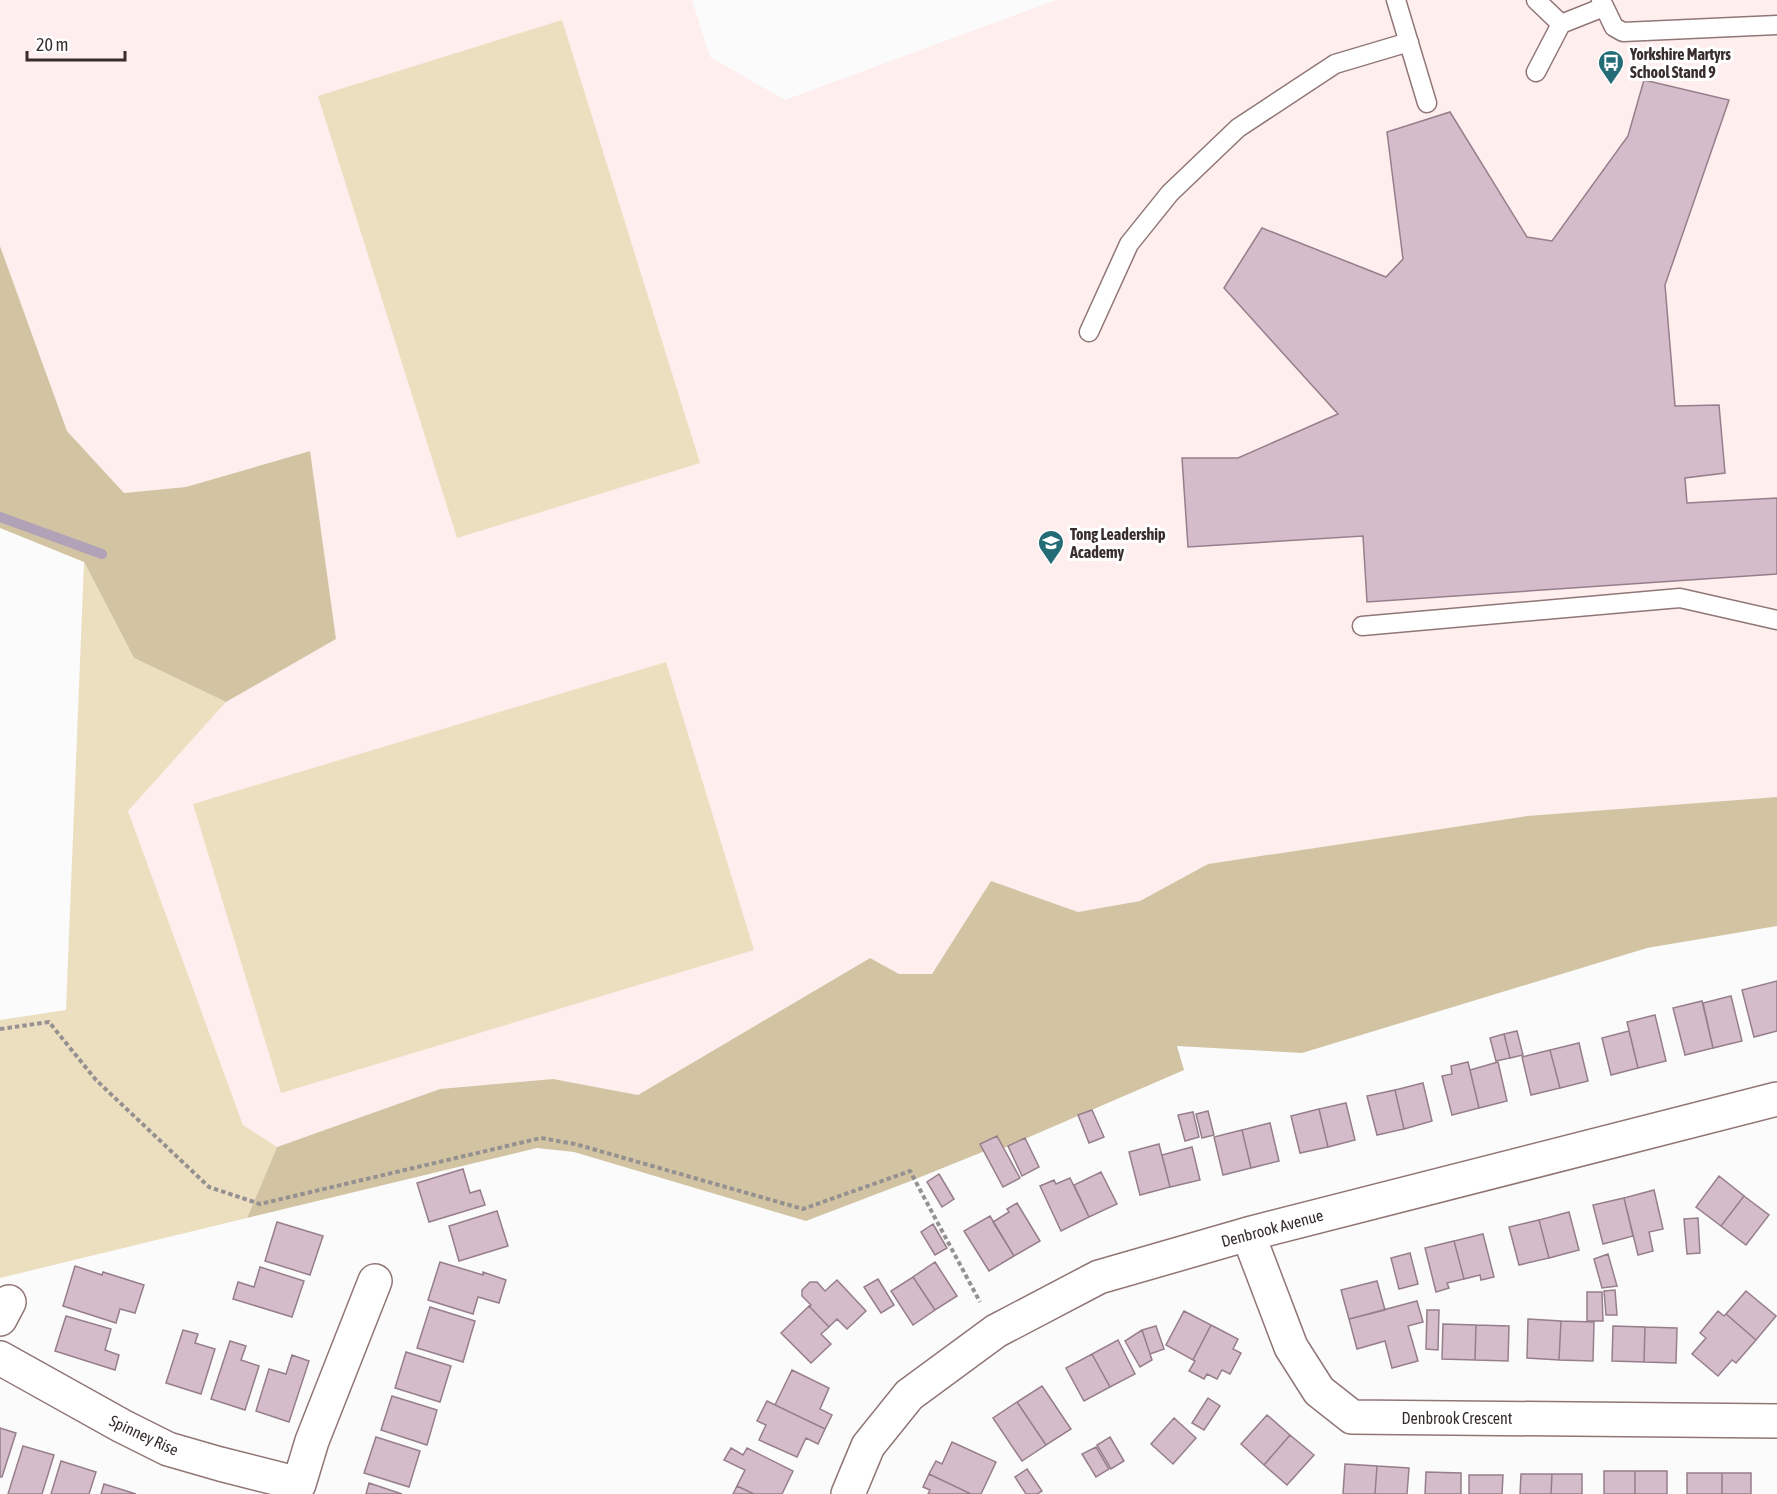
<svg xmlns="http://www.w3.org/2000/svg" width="1777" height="1494" font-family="'Asap Condensed',sans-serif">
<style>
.built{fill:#feeeee}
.green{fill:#ecdfc0}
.forest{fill:#d2c4a3}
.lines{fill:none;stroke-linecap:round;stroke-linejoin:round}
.stream{stroke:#b1a2b8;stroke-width:10}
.building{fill:#d5bcca;stroke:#967e8b;stroke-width:1.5}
.service-casing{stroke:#907675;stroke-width:21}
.minor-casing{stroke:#907675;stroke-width:36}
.path{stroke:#969191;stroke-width:4;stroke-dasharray:4.5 3;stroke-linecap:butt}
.service{stroke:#fff;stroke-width:18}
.minor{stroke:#fff;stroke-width:33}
.labels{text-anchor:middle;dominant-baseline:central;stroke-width:6;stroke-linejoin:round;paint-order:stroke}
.poi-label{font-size:16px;font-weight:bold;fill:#382d2d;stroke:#fff;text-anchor:start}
.street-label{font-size:16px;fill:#382d2d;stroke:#fff}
</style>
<rect width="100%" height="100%" fill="#fbfbfb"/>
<path class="built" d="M0,0h692l18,57 75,43 271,-100h721v797l-250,19 -319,48 -68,37 -62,11 -87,-31 -59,93h-33l-30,-16 -231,137 -85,-16 -113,10 -163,58 -34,-22 -115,-314 98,-109 110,-63 -27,-188 -123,36 -62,6 -57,-62 -67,-185z"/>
<path class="green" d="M562,20l138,443 -243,75 -139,-442z
M84,562l50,96 92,44 -98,109 115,314 34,22 -30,71 -247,60v-258l66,-10z
M666,662l88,288 -473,143 -88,-289z"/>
<path class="forest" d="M0,246l67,185 57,62 62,-6 124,-36 26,188 -110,63 -92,-44 -50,-96 -84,-34z
M1777,797v129l-130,22 -345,105 -125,-7 7,24 -180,78 -7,-12 -16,8 4,7 -77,31 -102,39 -232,-69 -37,-4 -290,70 30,-71 163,-58 113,-10 85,16 232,-137 29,16h33l59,-93 87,31 62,-11 68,-37 319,-48z"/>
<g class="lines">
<path class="stream" d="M0,517l102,37"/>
</g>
<path class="building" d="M1644,80l85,20 -64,185 10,121 44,-1 6,68 -40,5 2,25 90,-5v76l-410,28 -4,-66 -175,11 -6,-89h56l100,-44 -114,-126 38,-60 124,49 17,-18 -16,-127 63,-20 77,125 25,4 76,-105z
M1777,981v50l-23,6 -12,-47z
M1731,996l11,45 -29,7 -10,-45z
M1702,1001l11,47 -28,7 -12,-47z
M1655,1015l11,46 -28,7 -11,-46z
M1517,1031l6,24 -13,3 -6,-24z
M1629,1031l9,37 -27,7 -9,-37z
M1504,1034l6,24 -14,3 -6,-23z
M1579,1043l9,38 -28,7 -10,-38z
M1550,1050l10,38 -29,7 -9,-38z
M1468,1062l11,46 -27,7 -10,-39 10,-2 -1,-8z
M1498,1062l9,39 -28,7 -9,-38z
M1423,1083l9,38 -28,8 -9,-39z
M1395,1090l9,39 -27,6 -10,-39z
M1346,1103l9,37 -27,7 -9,-38z
M1319,1109l9,38 -28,6 -9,-37z
M1092,1110l12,27 -15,6 -11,-28z
M1208,1111l6,24 -12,3 -6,-24z
M1193,1112l6,25 -14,4 -7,-26z
M1270,1123l9,38 -28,7 -9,-38z
M1242,1130l9,38 -28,7 -9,-38z
M997,1136l23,42 -17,9 -23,-43z
M1025,1138l14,29 -17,9 -14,-30z
M1159,1144l11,43 -30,8 -11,-43z
M1192,1147l8,33 -30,7 -8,-32z
M463,1169l7,24 10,-3 5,15 -56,17 -12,-39z
M1101,1172l16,32 -28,13 -15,-32z
M939,1174l15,25 -12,8 -15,-25z
M1719,1176l25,20 -23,30 -25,-19z
M1070,1178l19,39 -28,14 -21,-45 14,-6 2,4z
M1654,1190l9,39 -14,3 4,19 -15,4 -14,-57z
M1744,1196l25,19 -23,30 -25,-19z
M1624,1198l9,38 -30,8 -10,-39z
M1017,1203l23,38 -26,15 -21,-34 16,-10 -2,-3z
M497,1211l11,35 -49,15 -10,-35z
M1569,1212l10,38 -30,8 -10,-38z
M990,1216l24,40 -25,15 -25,-40z
M1698,1218l2,35 -13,1 -3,-35z
M1539,1220l10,38 -30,7 -10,-38z
M277,1222l46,14 -13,39 -45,-14z
M933,1224l14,24 -12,7 -14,-23z
M1483,1234l11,43 -13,3 -1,-5 -16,4 -10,-38z
M1454,1241l10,38 -17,4 2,5 -13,4 -11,-44z
M1410,1253l8,31 -19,5 -8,-31z
M1608,1254l9,32 -15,2 -8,-29z
M440,1262l43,13v-3l23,8 -7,23 -21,-6 -5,17 -45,-14z
M935,1262l22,34 -22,14 -22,-33z
M75,1266l27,9 1,-3 41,13 -9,28 -15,-4 -4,14 -53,-17z
M260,1267l44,14 -12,36 -59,-18 5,-17 16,5z
M913,1277l22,33 -22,15 -22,-34z
M878,1279l16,26 -13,8 -17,-26z
M837,1280l29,31 -19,18 -10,-10 -8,8 -20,-21 2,-1 -9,-9v-6l8,-8h7l8,9z
M1377,1281l8,29 -36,9 -8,-29z
M1615,1290l2,25h-11l-2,-24z
M1746,1291l30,25 -20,24 -30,-26z
M1587,1292h15l1,29h-16z
M1417,1301l6,21 -15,4 10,35 -26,7 -7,-27 -28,8 -8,-30z
M809,1306l20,21 -8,7 10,10 -20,19 -30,-30z
M430,1307l45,14 -12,41 -46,-14z
M1427,1310h12l-1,40 -12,-1z
M1184,1311l27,14 -18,35 -27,-15z
M1718,1311l6,5 2,-2 30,26 -20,23 -4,-3 -14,16 -26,-22 14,-16 -6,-5z
M66,1316l45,13 -6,21 14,5 -4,15 -60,-19z
M1528,1319l33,2 -2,39 -32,-2z
M1561,1321l33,1 -1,39 -34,-1z
M1443,1324l33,1 -1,35 -33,-1z
M1211,1325l27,14 -5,10 8,4 -11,21 -8,-4 -5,9 -10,-5 -3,5 -15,-8 6,-10 -2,-1z
M1476,1325l33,1 -1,35 -33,-1z
M1156,1326l8,23 -14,5 -8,-24z
M1613,1326l32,1 -1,35 -32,-1z
M1645,1327l32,1 -1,35 -32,-1z
M183,1330l15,4 -3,9 20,6 -14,45 -35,-11z
M1142,1330l10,30 -12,7 -15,-26z
M1118,1340l17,34 -25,13 -18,-33z
M230,1341l16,5 -5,14 18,6 -14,44 -34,-11z
M406,1352l45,14 -11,36 -45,-14z
M1092,1354l18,33 -26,14 -18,-33z
M292,1355l17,6 -20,61 -33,-11 13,-42 17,5z
M792,1370l37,18 -9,21 12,6 -7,14 -50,-24z
M1042,1386l29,43 -25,16 -29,-43z
M392,1396l45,14 -10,35 -46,-15z
M1208,1398l12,8 -16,24 -12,-7z
M767,1401l58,28 -7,15 -12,-6 -9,19 -38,-17 7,-15 -9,-4z
M1017,1402l29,43 -24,16 -29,-43z
M1267,1415l23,20 -26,30 -23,-21z
M1174,1418l22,20 -23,26 -22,-20z
M0,1428l16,5 -14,44h-2z
M1290,1435l24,20 -27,30 -23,-20z
M376,1437l44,14 -11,36 -45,-14z
M1110,1437l14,24 -13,8 -14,-24z
M952,1442l44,20 -15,32h-10l-42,-20 7,-13 6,3z
M23,1446l31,9 -12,39h-34z
M1096,1447l13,22 -13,8 -14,-23z
M731,1448l12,7 4,-7 46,23 -11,23h-28l-17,-8 8,-16 -21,-10z
M61,1461l35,11 -7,22h-38z
M1345,1464l32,2 -2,28h-32z
M1377,1466l32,2 -2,26h-32z
M1027,1469l15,22 -5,3h-11l-11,-17z
M1604,1471h31v23h-31z
M1635,1471h32v23h-32z
M1426,1472l35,1v21h-36z
M1687,1473h35v21h-35z
M1722,1473h29v21h-29z
M929,1474l42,20h-43l2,-4 -7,-3z
M1521,1474h31l-1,20h-31z
M1552,1474h30v20h-31z
M1469,1475h34l-1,19h-33z
M369,1483l33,11h-36z
M104,1484l32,10h-35z
M737,1486l17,8h-21z"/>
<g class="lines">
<defs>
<path id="service" d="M1396,0l31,103
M1536,0l25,24
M1601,0l13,27 9,5 154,-7
M1536,72l25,-48 43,-17
M1089,332l40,-88 41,-51 68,-65 97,-64 74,-22
M1362,626l318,-28 97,22"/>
<path id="minor" d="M1248,1234l43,113 28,44 33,26 425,4
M0,1319l9,-17
M0,1358l122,68 46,23 52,15 79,20 13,-43 63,-160
M848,1494l20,-48 41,-51 87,-64 103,-54 149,-43 529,-135"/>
</defs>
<use href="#service" class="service-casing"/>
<use href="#minor" class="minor-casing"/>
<path class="path" d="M0,1029l49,-7 47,58 113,107 51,17 281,-66 34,6 228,65 107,-38 70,131"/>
<use href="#service" class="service"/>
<use href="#minor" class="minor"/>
</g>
<defs>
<symbol id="bus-pin" viewBox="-11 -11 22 30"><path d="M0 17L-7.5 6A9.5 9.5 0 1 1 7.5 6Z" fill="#246d76" stroke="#fff"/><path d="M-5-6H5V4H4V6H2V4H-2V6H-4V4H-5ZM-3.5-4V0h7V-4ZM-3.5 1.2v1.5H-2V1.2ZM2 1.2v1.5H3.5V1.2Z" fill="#fff"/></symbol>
<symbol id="school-pin" viewBox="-11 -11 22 30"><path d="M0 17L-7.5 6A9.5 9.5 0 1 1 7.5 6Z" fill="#246d76" stroke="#fff"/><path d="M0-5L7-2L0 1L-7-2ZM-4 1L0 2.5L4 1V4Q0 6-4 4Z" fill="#fff"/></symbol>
</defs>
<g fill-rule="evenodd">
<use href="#bus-pin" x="1596" y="48" width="30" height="40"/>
<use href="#school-pin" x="1036" y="528" width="30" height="40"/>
</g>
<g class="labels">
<g class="poi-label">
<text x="1630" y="54">Yorkshire Martyrs<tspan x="1630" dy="18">School Stand 9</tspan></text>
<text x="1070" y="534">Tong Leadership<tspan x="1070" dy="18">Academy</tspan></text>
</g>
<g class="street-label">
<text transform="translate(1272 1228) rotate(-15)">Denbrook Avenue</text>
<text x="1457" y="1418">Denbrook Crescent</text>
<text transform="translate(144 1435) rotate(25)">Spinney Rise</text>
</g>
</g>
<path d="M27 51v9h98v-9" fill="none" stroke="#382d2d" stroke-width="3"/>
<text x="36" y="51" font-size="18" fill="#382d2d" stroke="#ffffff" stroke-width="4.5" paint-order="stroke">20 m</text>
</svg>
